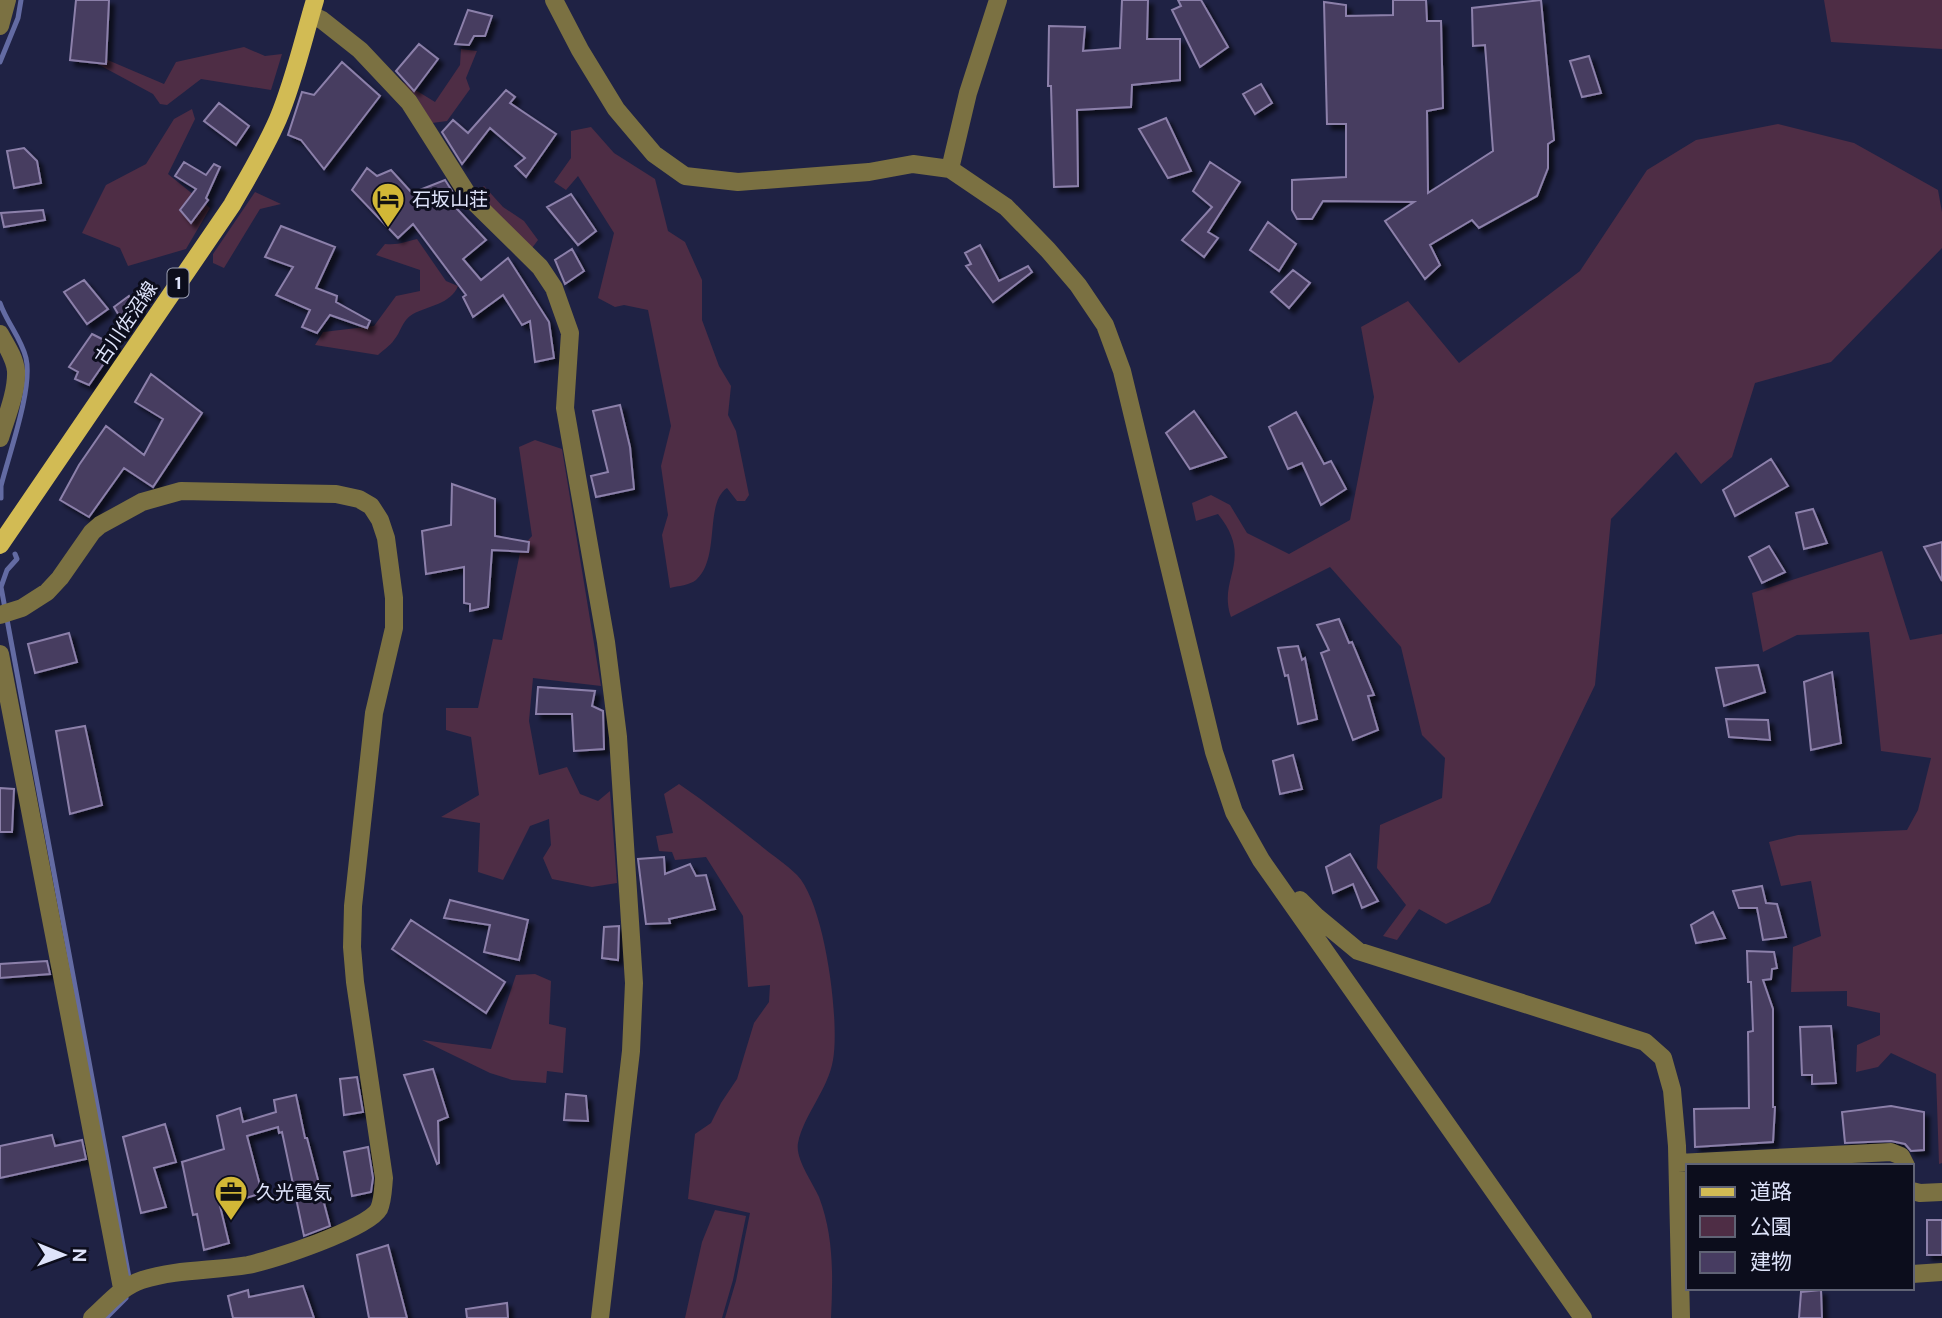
<svg xmlns="http://www.w3.org/2000/svg" width="1942" height="1318" font-family="'DM Sans','Noto Sans JP',sans-serif">
<style>
.green{fill:#4e2d45}
.lines{fill:none;stroke-linecap:round;stroke-linejoin:round}
.stream{stroke:#636ba3;stroke-width:5}
.building{fill:#473c61;stroke:#8c80aa;stroke-width:2;filter:url(#shadow)}
.minor{stroke:#7b7142;stroke-width:18}
.major{stroke:#d2bb54;stroke-width:18}
.labels{text-anchor:middle;dominant-baseline:central;stroke-width:6;stroke-linejoin:round;paint-order:stroke}
.shield{fill:#0c0d1c;stroke:#9fa3b7;stroke-width:2}
.shield-label{font-size:18px;font-weight:bold;fill:#dee3fa}
.poi-label{font-size:19px;fill:#dee3fa;stroke:#0c0d1c;text-anchor:start}
.street-label{font-size:19px;fill:#dee3fa;stroke:#0c0d1c}
</style>
<defs>
<filter id="shadow"><feDropShadow dx="5" dy="5" stdDeviation="2" flood-color="#0009"/></filter>
</defs>
<rect width="100%" height="100%" fill="#1f2244"/>
<path class="green" d="M1824,0h118v49l-111,-7z
M244,47l21,9 17,-2 -11,36 -70,-11 -34,26 -7,-1 -7,-10 -61,-33 11,-3 61,26 12,-22z
M461,49l16,2 -11,27 4,11 -23,32 -15,2 -16,-27 -15,-15 34,21 25,-37z
M192,109l3,10 -27,55 42,34 -24,41 -58,17 -8,-18 -38,-15 24,-48 40,-21 28,-45z
M1778,124l76,19 84,47 4,22v36l-111,114 -76,21 -23,74 -31,27 -25,-32 -65,67 -16,166 -105,218 -44,21 -27,-15 -22,31 -14,-4 23,-31 -29,-37 3,-43 62,-27 3,-40 -23,-23 -21,-88 -71,-80 -99,50c-14,-39 24,-57 -13,-103l-22,7 -4,-18 19,-8 19,10 17,28 42,21 61,-34 24,-123 -13,-70 47,-26 51,62 121,-92 67,-101 49,-30z
M591,127l23,26 41,26 13,52 17,11 17,38v40l17,46 12,20 -3,29 8,16 13,64 -4,6h-8l-10,-13c-23,15 -6,70 -31,92 -6,5 -18,6 -26,8l-8,-53 6,-20 -7,-49 10,-40 -23,-116 -24,-5 -9,2 -17,-9 16,-65 -36,-57 -12,14 -12,-8 17,-24v-27z
M484,186l19,21 21,14 14,19 -6,8 -55,-55z
M255,192l26,12 -21,5 -36,59 -11,-5v-9z
M417,239l29,42 12,5c-7,18 -30,20 -45,28 -11,6 -12,18 -19,26 -4,6 -11,10 -16,15l-63,-10 8,-13 51,-6 22,-30 24,-5v-21l-44,-15 9,-11c16,1 18,-2 32,-5z
M535,440l27,9 39,237 -68,-8 -4,43 10,54 28,-8 13,27 18,7 12,-10 7,92 -25,4 -40,-8 -9,-21 8,-13 -2,-26 -19,7 -27,54 -25,-8 2,-49 -39,-6 38,-22 -8,-58 -25,-7v-22h32l15,-69 9,1 19,-92 11,-12 -13,-89z
M1882,551l28,89 32,-6v529l-3,1 -3,-90 -45,-21 -13,14 -22,5 1,-27 23,-10v-22l-33,-7v-15l-56,1 2,-45 28,-11 -10,-55 -30,5 -12,-44 29,-7 109,-5 11,-20 13,-52 -50,-7 -12,-119 -72,3 -34,17 -11,-59z
M679,784c28,19 54,40 81,61 12,10 26,19 37,30 28,29 43,146 36,185 -5,30 -29,54 -35,83 -3,16 15,40 21,54 15,39 14,80 12,121h-106l11,-37 14,-68 -62,-14 7,-65 16,-11 10,-20 16,-24 17,-56 15,-21 1,-17 -22,2 -5,-71 -37,-59 -31,3 -3,-8 -13,-1 -3,-15 17,-3 -9,-39z
M535,974l16,7 -2,43 17,4 -3,45 -16,-2 -1,12 -34,-3 -22,-7 -68,-33 69,9 25,-74z
M715,1210l31,6 -13,64 -11,38h-37l17,-76z"/>
<g class="lines">
<path class="stream" d="M0,62l18,-44 3,-18
M0,303c7,20 21,35 26,55 7,30 -17,96 -25,128v12
M15,554l2,5 -10,11 -6,17 129,696
M106,1318l20,-20"/>
</g>
<path class="building" d="M76,0h33l-3,64 -36,-4z
M1122,0h26l-1,39h33v41l-48,5 -1,22 -54,3 1,76 -24,1 -3,-101h-3l1,-60 36,1 -2,24 37,-3z
M1178,0h23l27,47 -28,20 -28,-57 9,-4z
M1393,0h33l1,21h14l2,87 -16,3 1,82 65,-42 -8,-106 -12,1 -1,-38 69,-8 13,140 -6,4v24l-11,28 -58,32 -7,-8 -42,25 10,20 -15,14 -40,-58 29,-19 -91,-1 -11,18h-15l-5,-9v-30l54,-3v-53h-19l-3,-122 22,3v11l47,-1z
M468,10l24,6 -7,20h-11l-5,9 -14,-1z
M419,44l19,15 -24,32 -18,-20z
M1589,56l12,37 -19,4 -12,-36z
M342,62l38,34 -56,73 -23,-29 -13,-5 14,-43 12,3z
M1261,84l11,19 -17,11 -12,-20z
M506,90l9,7 -5,6 46,31 -30,43 -11,-11 10,-8 -35,-30 -28,36 -20,-32 11,-12 15,13z
M219,103l30,23 -13,19 -32,-24z
M1166,118l25,53 -23,7 -29,-49z
M24,148l13,13 4,22 -27,5 -7,-37z
M184,162l22,13 8,-11 6,3 -14,31 2,2 -17,23 -11,-13 16,-21 -21,-13z
M1210,162l30,20 -32,50 10,6 -14,19 -22,-17 30,-33 -19,-16z
M367,168l10,8 14,-6 21,23 33,-13 7,11 -8,4 42,45 -23,19 18,21 27,-22 41,64 5,36 -19,4 -5,-41 -8,4 -19,-30 -30,22 -10,-20 3,-2 -53,-71 -15,14 -46,-48z
M571,194l25,37 -18,14 -31,-38z
M43,210l2,10 -41,7 -3,-14z
M1268,222l28,22 -17,27 -29,-21z
M281,226l54,21 -19,41 21,8 -1,6 34,19 -3,7 -37,-13 -13,18 -15,-6 8,-17 -34,-15 17,-28 -28,-10z
M980,245l19,36 29,-15 4,6 -39,30 -27,-36 5,-2 -6,-11z
M572,249l12,22 -19,13 -10,-24z
M1293,270l17,13 -21,25 -18,-16z
M84,280l24,29 -21,15 -23,-32z
M129,296l11,16 -16,12 -10,-17z
M92,334l24,12 -27,39 -14,-6 3,-7 -9,-5z
M151,374l51,39 -49,74 -29,-19 -35,49 -29,-17 19,-35 27,-39 38,29 19,-36 -28,-17z
M620,405l10,42 4,42 -38,8 -5,-21 17,-4 -15,-61z
M1194,411l32,46 -36,12 -24,-36z
M1296,412l28,52 7,-3 15,28 -25,16 -19,-42 -14,6 -19,-42z
M1771,459l17,27 -53,30 -12,-26z
M452,484l43,15v37l34,6 -1,10 -36,-2 -4,57 -18,4v-7l-6,-1v-36l-38,7 -4,-43 29,-6z
M1813,509l14,34 -23,6 -8,-36z
M1942,542v39l-18,-34z
M1769,546l16,26 -23,11 -13,-26z
M1339,619l10,24 3,-1 22,53 -6,1 10,34 -25,10 -32,-87 8,-3 -12,-25z
M69,633l8,29 -42,11 -7,-29z
M1298,646l4,14 3,-2 12,61 -19,5 -10,-49 -3,1 -7,-28z
M1758,665l7,27 -41,14 -8,-38z
M1832,672l9,71 -30,7 -7,-68z
M538,687l57,4 -3,15 11,5 1,38 -30,2 -2,-37h-36z
M1726,719l42,1 2,20 -41,-3z
M85,726l17,79 -32,9 -14,-83z
M1293,755l9,34 -22,5 -7,-33z
M0,788l14,1 -2,43h-12z
M1350,854l28,47 -16,7 -9,-24 -20,9 -7,-26z
M664,857l1,17 25,-10 6,12 10,-1 9,34 -46,10 1,4 -24,1 -8,-65z
M1762,886l4,17 11,1 9,33 -23,3 -6,-32h-18l-6,-17z
M450,900l78,20 -9,40 -35,-8 6,-27 -46,-7z
M1713,912l12,26 -29,5 -5,-18z
M411,920l94,62 -19,31 -94,-64z
M619,926l-1,34 -16,-2 2,-31z
M1747,951l27,1 3,16 -5,1 -1,10 -8,1 10,29v98h2l-2,35 -78,5 -1,-38 55,-1 -1,-76 5,-1 -2,-49h-3z
M47,961l3,13 -50,4v-14z
M1831,1026l5,57 -24,1v-9h-10l-2,-48z
M433,1069l15,48 -10,4 1,42 -2,1 -33,-89z
M357,1077l6,35 -19,3 -4,-36z
M566,1094l20,2 2,25 -24,-1z
M296,1095l9,43h2l23,88 -26,10 -22,-104 -3,1 -1,-6 -31,9 15,57 -42,13 9,37 -25,7 -7,-36 -4,1 -11,-53 42,-13 -7,-33 23,-8 3,14 33,-10 -2,-12z
M1891,1106l33,6v38l-13,1 -6,-7 -14,-3 -46,2 -3,-31z
M165,1124l11,38 -22,6 12,39 -25,6 -18,-76z
M52,1135l3,11 27,-6 4,19 -86,19v-32z
M368,1147l5,31 -2,14 -19,4 -8,-44z
M1927,1220h15v35h-15z
M388,1245l19,73h-38l-12,-63z
M303,1286l11,32h-81l-5,-22 20,-6 1,7z
M1821,1290l1,28h-23l2,-26z
M507,1303l1,15h-41l-1,-9z"/>
<g class="lines">
<path class="minor" d="M554,0l26,50 36,59 38,45 31,22 53,6 131,-10 44,-8 37,5 56,38 42,43 30,35 27,40 17,46 92,381 20,60 27,48 322,458
M311,15l11,5 38,30 49,52 61,96 70,69 14,21 16,45 -5,75 41,234 12,95 16,246 -3,68 -31,267
M0,26l7,-26
M950,169l18,-76 30,-93
M0,334c6,11 15,24 16,37 1,21 -10,47 -16,67
M0,615l22,-7 25,-16 13,-14 32,-46 8,-7 42,-23 39,-11 155,3 23,5 12,7 9,14 6,18 8,60v30l-20,85 -21,193 -1,41 3,35 29,196c-1,10 -1,22 -5,31 -11,20 -107,51 -131,56 -35,6 -71,4 -106,15 -21,7 -33,23 -50,38
M0,654l122,634
M1300,900l17,17 41,34 287,91 18,16 9,32 5,56 4,172
M1678,1163l213,-11 10,4 5,10
M1912,1191l8,2 22,-1
M1912,1274l30,-2"/>
<path class="major" d="M0,545l232,-340c16,-28 33,-56 46,-86 16,-38 25,-79 37,-119"/>
</g>
<defs>
<symbol id="hotel-pin" viewBox="-11 -11 22 30"><path d="M0 17L-7.5 6A9.5 9.5 0 1 1 7.5 6Z" fill="#d2b736" stroke="#0c0d1c"/><path d="M-6-4.5h1.5V1H6V5H4.5V3h-9V5H-6ZM-4 0a1.8 1.8 0 1 1 3.6 0ZM.5 0V-2.5h3Q6-2.5 6 0Z" fill="#111"/></symbol>
<symbol id="office-pin" viewBox="-11 -11 22 30"><path d="M0 17L-7.5 6A9.5 9.5 0 1 1 7.5 6Z" fill="#d2b736" stroke="#0c0d1c"/><path d="M-6-3h4V-5.5h4V-3h4V5H-6ZM-1-4.5V-3h2v-1.5ZM-6 0V1H6V0Z" fill="#111"/></symbol>
</defs>
<g fill-rule="evenodd">
<use href="#hotel-pin" x="369" y="180" width="38" height="52"/>
<use href="#office-pin" x="212" y="1173" width="38" height="52"/>
</g>
<g class="labels">
<rect class="shield" x="167.5" y="268.5" width="21" height="29" rx="5"/>
<g class="shield-label">
<text x="178" y="283">1</text>
</g>
<g class="poi-label">
<text x="412" y="199">石坂山荘</text>
<text x="256" y="1192">久光電気</text>
</g>
<g class="street-label">
<text transform="translate(126 323) rotate(-56)">古川佐沼線</text>
</g>
</g>
<rect x="1686" y="1164" width="228" height="126" fill="#0c0d1c" stroke="#606375" stroke-width="2"/>
<rect x="1700" y="1187" width="35" height="10" fill="#d2bb54" stroke="#606375" stroke-width="2"/>
<text x="1750" y="1199" font-size="21" fill="#dee3fa">道路</text>
<rect x="1700" y="1216" width="35" height="21" fill="#4e2d45" stroke="#606375" stroke-width="2"/>
<text x="1750" y="1234" font-size="21" fill="#dee3fa">公園</text>
<rect x="1700" y="1252" width="35" height="21" fill="#473c61" stroke="#606375" stroke-width="2"/>
<text x="1750" y="1269" font-size="21" fill="#dee3fa">建物</text>
<g transform="translate(63 1255) rotate(91)" stroke="#0c0d1c" stroke-width="5" paint-order="stroke">
<path d="M0-5L12 26L0 18L-12 26Z" fill="#dee3fa"/>
<text y="-10" font-size="19" font-weight="bold" text-anchor="middle" fill="#dee3fa">N</text>
</g>
</svg>
